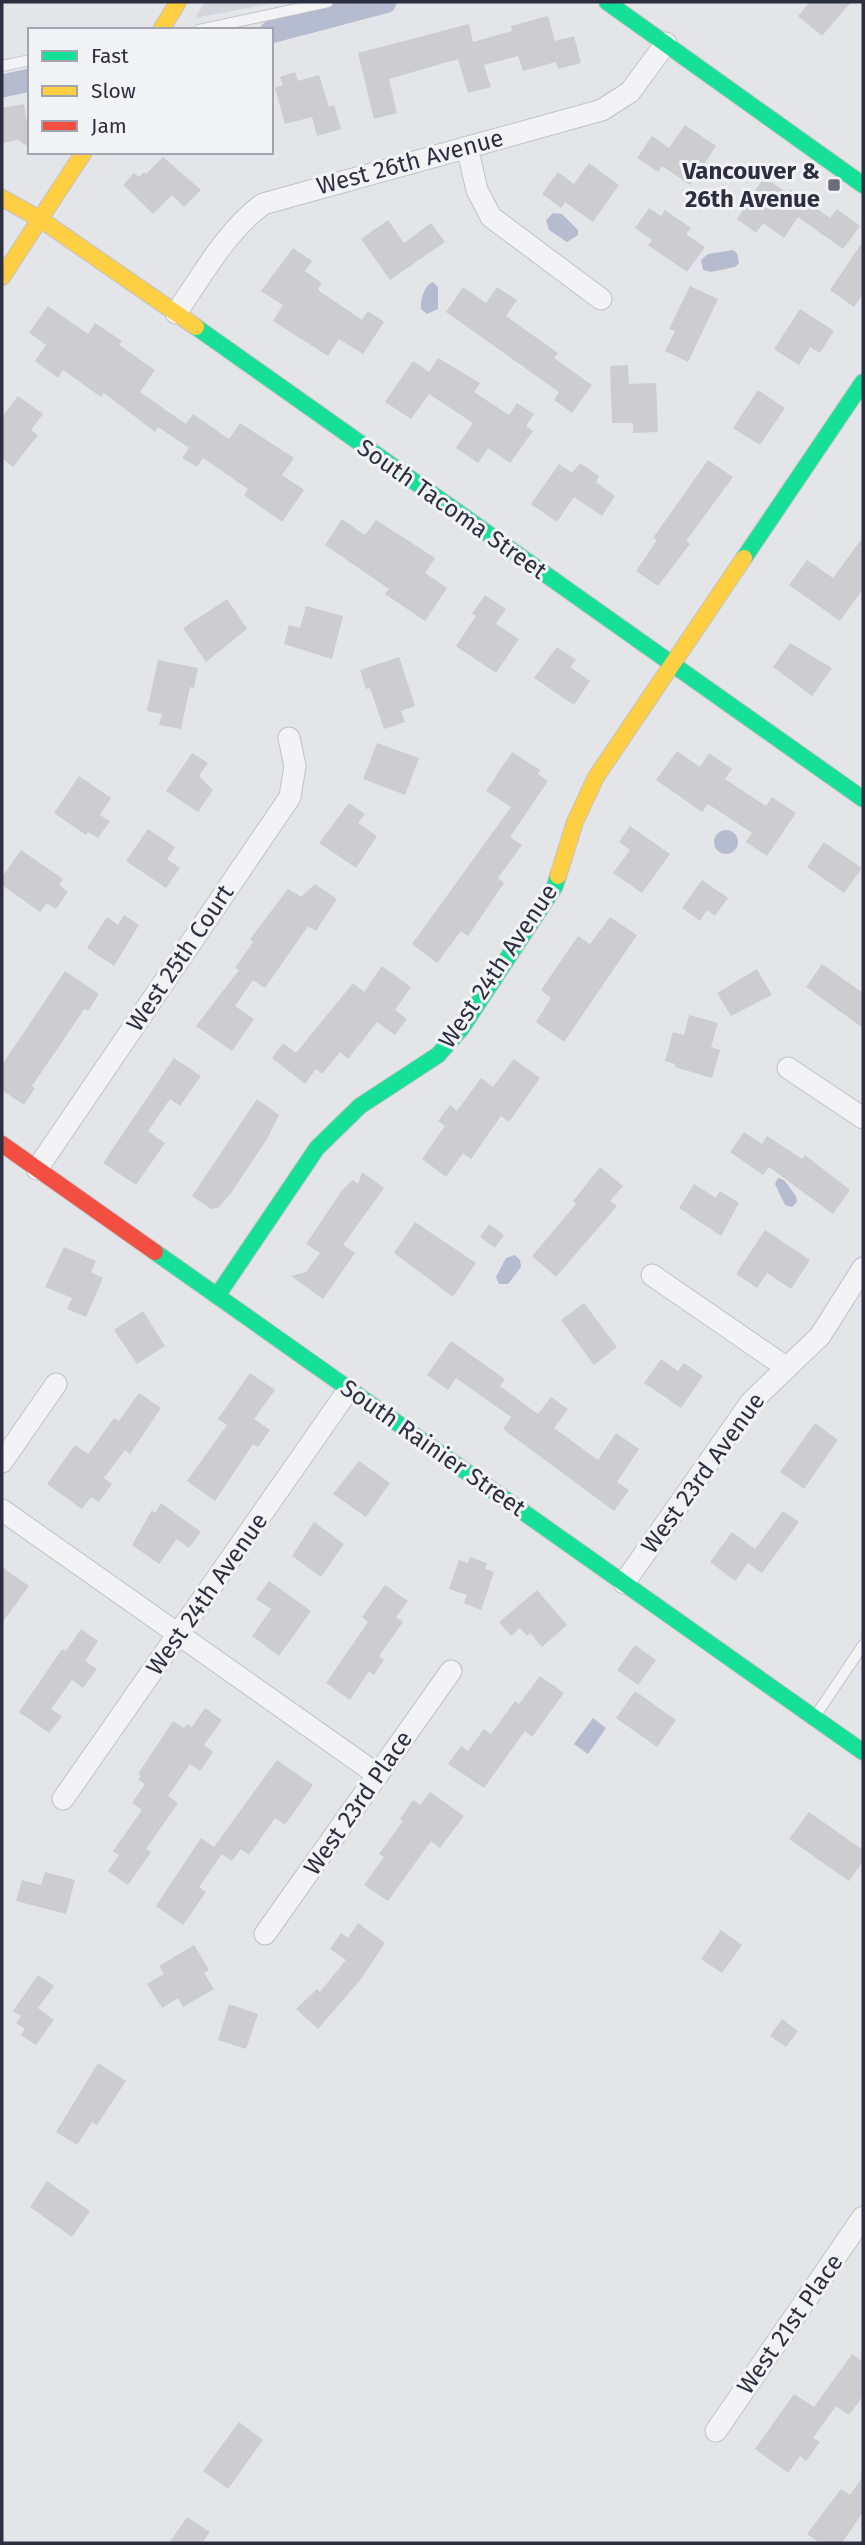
<svg xmlns="http://www.w3.org/2000/svg" width="865" height="2545" font-family="'Fira Sans',sans-serif">
<style>
.built{fill:#d5d6dc}
.water{fill:#b6bcd0}
.lines{fill:none;stroke-linecap:round;stroke-linejoin:round}
.canal{stroke:#b6bcd0;stroke-width:23}
.building{fill:#ccccd1}
.lane-casing{stroke:#c1c2c5;stroke-width:12}
.street-casing{stroke:#c1c2c5;stroke-width:23}
.fast-casing{stroke:#c1c2c5;stroke-width:18}
.slow-casing{stroke:#c1c2c5;stroke-width:18}
.jam-casing{stroke:#c1c2c5;stroke-width:18}
.lane{stroke:#f3f3f5;stroke-width:10}
.street{stroke:#f3f3f5;stroke-width:21}
.fast{stroke:#16e098;stroke-width:16}
.slow{stroke:#ffcf43;stroke-width:16}
.jam{stroke:#f24e42;stroke-width:16}
.poi-dot{fill:#6c6f7b;stroke:#f2f3f7;stroke-width:2.5}
.labels{text-anchor:middle;dominant-baseline:central;stroke-width:6;stroke-linejoin:round;paint-order:stroke}
.street-label{font-size:24px;fill:#2c2f40;stroke:#f2f3f7}
.poi-label{font-size:24px;font-weight:bold;fill:#2c2f40;stroke:#f2f3f7;text-anchor:end}
</style>
<rect width="100%" height="100%" fill="#e4e5e9"/>
<path class="built" d="M205,2h74l-84,16z"/>
<path class="water" d="M553,213l9,1 16,16v5l-11,7 -18,-12 -3,-10z
M733,250l4,3 2,10 -4,4 -24,5 -8,-2 -2,-10 7,-6z
M433,282l5,5v22l-11,5 -6,-5c-1,-8 3,-24 12,-27z
M714 842a12 12 0 1 1 24 0a12 12 0 1 1-24 0Z
M778,1178l6,2 12,16 1,6 -5,5 -7,-2 -10,-21z
M515,1255l5,5 1,7 -13,17h-9l-3,-7 10,-19z
M593,1718l13,10 -18,26 -14,-10z"/>
<g class="lines">
<path class="canal" d="M271,32l114,-30
M2,86l28,-6"/>
</g>
<path class="building" d="M810,2h41l-29,34 -24,-20z
M548,16l7,25 19,-5 7,27 -23,6 -2,-7 -33,9 -5,-15 -34,9 7,22 -23,6 -10,-34 -69,20 8,34 -23,6 -16,-66 111,-29 4,18 39,-11 -1,-5z
M295,72l3,9 21,-6 10,32 5,-2 7,24 -24,7 -5,-19 -27,7 -10,-36 8,-3 -3,-8z
M24,104l6,37v7l-12,-8 -16,3v-35z
M685,125l31,21 -26,39 -28,-19 -4,6 -21,-14 15,-22 17,12z
M163,157l38,33 -17,17 -12,-12 -19,19 -30,-29 11,-12 5,4 5,-5 2,2z
M589,163l30,22 -26,37 -28,-20 -4,6 -19,-14 16,-22 16,12z
M764,177l23,16 3,-3 40,28 7,-9 23,17 -17,23 -45,-32 -14,21 -21,-15 -7,10 -19,-14z
M649,208l12,8 4,-6 26,18 -5,6 19,13 -18,25 -39,-27 4,-5 -17,-12z
M388,220l16,23 27,-20 14,19 -55,38 -29,-41z
M863,241v53l-9,13 -24,-17z
M293,248l19,13 -7,10 17,12 -4,6 3,3 41,28 6,-9 16,11 -21,32 -24,-15 -11,17 -55,-35 10,-16 -22,-14z
M690,286l28,13 -30,63 -23,-11 10,-20 -6,-2z
M463,287l23,16 11,-16 20,13 -11,16 52,37 -4,5 38,27 -20,28 -18,-13 5,-8 -113,-80z
M48,306l40,28 7,-11 27,18 -3,4 36,25 -15,22 46,32 7,-10 36,25 11,-16 54,35 -12,17 22,15 -22,32 -38,-27 4,-6 -45,-31 -6,9 -15,-9 7,-10 -31,-21 -3,5 -51,-39 -3,4 -38,-27 -5,8 -23,-17 11,-16 -17,-12z
M800,309l34,22 -14,22 -10,-6 -11,18 -25,-16z
M438,358l42,25 -6,9 35,23 8,-12 17,11 -8,12 7,5 -23,32 -22,-15 -10,15 -22,-15 17,-25 -44,-29 -18,25 -26,-17 28,-41 16,11z
M628,365l1,19 27,-1 2,49 -25,1v-10h-21l-2,-57z
M758,390l27,18 -25,37 -27,-17z
M18,396l25,18 -12,16 7,5 -25,32 -11,-9v-41z
M708,460l25,17 -47,64 4,3 -32,42 -22,-15 21,-31 -4,-2z
M580,463l19,13 -3,6 19,14 -13,20 -28,-19 -17,25 -26,-18 28,-40 13,9z
M342,519l23,16 11,-15 59,38 -10,15 22,15 -22,33 -40,-27 4,-5 -64,-44z
M863,537v52l-23,32 -51,-36 18,-25 26,18z
M485,595l21,14 -10,15 23,15 -23,34 -40,-27 20,-30 -4,-2z
M227,599l20,30 -41,33 -23,-34z
M306,606l37,10 -11,43 -48,-15 5,-19 11,3z
M790,643l42,25 -20,28 -39,-29z
M557,647l19,13 -6,7 20,14 -16,24 -40,-27z
M399,657l16,49 -14,5 4,11 -21,7 -14,-41 -4,1 -6,-19z
M158,660l40,8 -4,20 -4,-1 -9,42 -22,-4 3,-11 -15,-3z
M377,743l42,15 -14,37 -42,-16z
M677,751l23,16 9,-14 23,16 -7,10 41,27 6,-9 24,16 -29,43 -21,-14 6,-9 -44,-29 -6,8 -46,-32z
M512,752l28,18 -2,4 10,7 -38,56 12,8 -24,33 6,5 -36,53 -7,-5 -24,32 -25,-19 99,-137 -25,-16z
M192,753l16,10 -9,13 14,14 -15,22 -32,-21z
M79,776l32,22 -11,17 10,6 -12,17 -10,-6 -2,3 -32,-22z
M349,803l16,11 -7,9 19,13 -21,32 -37,-25z
M630,826l40,28 -28,39 -29,-20 17,-23 -11,-8z
M148,829l27,18 -8,12 13,9 -14,20 -40,-27z
M824,842l38,26 -18,25 -37,-26z
M21,850l42,29 -4,6 9,7 -12,17 -9,-6 -7,9 -38,-27v-8z
M702,880l26,18 -13,18 -8,-6 -7,11 -18,-13z
M315,884l22,15 -21,32 -8,-5 -43,62 -12,-8 -18,26 19,13 -22,32 -36,-25 43,-56 -4,-2 18,-26 -3,-3 38,-50 13,8z
M124,915l15,10 -25,41 -27,-18 20,-31 11,8z
M610,917l27,18 -73,107 -28,-20 15,-24 -10,-8 37,-54 12,8z
M822,964l41,29v35l-57,-41z
M382,966l29,21 -16,23 12,9 -12,16 -18,-13 -29,37 -8,-7 -18,22 -6,-5 -11,15 -33,-26 11,-15 13,10 57,-70 11,9z
M757,969l15,26 -41,21 -14,-23z
M65,971l34,23 -11,17 -4,-2 -26,39 -26,38 3,2 -11,17 -22,-15v-25z
M689,1015l29,8 -7,24 9,3 -8,28 -37,-11v-3l-10,-3 8,-29 11,3z
M174,1058l27,18 -21,30 -10,-7 -22,32 17,12 -29,42 -33,-22z
M514,1059l26,19 -31,44 -8,-6 -30,43 -8,-6 -17,24 -24,-18 23,-33 -7,-5 12,-16 7,6 24,-33 12,9z
M257,1099l22,16 -12,24 -36,54 -13,15 -7,1 -19,-13z
M744,1132l18,12 5,-8 35,23 3,-4 45,35 -17,24 -64,-47 -6,8 -33,-23z
M600,1167l23,19 -13,15 7,5 -61,71 -24,-21 44,-52 -3,-3z
M362,1172l22,16 -41,57 12,8 -32,46 -32,-23 15,-4 14,-19 -14,-9 37,-55 10,-9 5,4z
M694,1184l22,14 4,-7 19,12 -18,33 -42,-28z
M415,1222l61,41 -23,34 -59,-44z
M489,1224l15,11 -9,13 -15,-11z
M765,1230l45,30 -19,29 -24,-16 -10,15 -21,-14z
M64,1247l32,14 -5,11 12,6 -17,39 -19,-8 5,-11 -27,-11z
M584,1303l33,44 -23,18 -33,-45z
M143,1311l22,35 -28,18 -23,-34z
M451,1341l54,38 -5,7 38,28 13,-17 17,12 -14,19 44,32 18,-27 23,16 -22,33 12,8 -15,21 -111,-82 8,-12 -55,-39 -8,12 -21,-15z
M661,1359l17,12 6,-8 19,13 -22,32 -37,-25z
M250,1373l25,17 -21,29 16,11 -12,17 -5,-3 -38,57 -28,-20 40,-56 -9,-6z
M139,1393l22,15 -31,46 -5,-4 -21,28 8,6 -13,18 -8,-5 -9,12 -35,-25 28,-39 13,9 26,-36 5,3z
M815,1423l23,17 -34,49 -24,-17z
M359,1461l31,22 -24,34 -33,-23z
M161,1503l40,29 -12,16 -12,-9 -18,25 -27,-19 20,-35 3,3z
M783,1511l16,11 -37,51 -14,-10 -13,18 -25,-19 22,-30 23,17z
M314,1522l30,22 -23,33 -29,-21z
M470,1557l17,6 -2,6 9,3 -13,38 -17,-7 3,-8 -18,-6 10,-29 9,3z
M2,1567l27,19 -27,37z
M269,1581l42,30 -32,45 -27,-20 19,-27 -15,-10z
M385,1585l23,16 -12,16 7,5 -24,34 5,4 -10,15 -5,-4 -19,29 -24,-17 42,-61 -6,-5z
M537,1590l30,35 -25,22 -12,-14 -3,3 -7,-8 -9,8 -12,-14z
M81,1629l17,12 -13,20 12,8 -14,19 -11,-8 -21,29 11,7 -13,17 -30,-21 43,-63 4,2z
M635,1645l21,15 -18,25 -21,-15z
M540,1676l24,17 -32,44 -7,-6 -41,57 -36,-24 13,-18 7,5 16,-22 7,5 24,-33 4,3z
M635,1691l41,29 -19,27 -41,-29z
M205,1708l17,12 -18,25 9,7 -13,19 -10,-7 -22,32 10,7 -32,46 5,3 -23,33 -20,-14 11,-16 -6,-4 29,-41 -10,-7 13,-19 -7,-4 3,-4 -3,-2 35,-53 11,7 3,-4 5,3z
M277,1760l36,25 -28,40 -10,-7 -26,37 -8,-6 -9,12 -10,-7 -23,33 7,5 -23,33 -27,-19 45,-68 13,9z
M430,1792l34,24 -24,32 -9,-7 -43,60 -24,-16 20,-28 -5,-3 24,-33 -3,-2 13,-19 7,5z
M809,1812l54,38v11l-14,20 -60,-42z
M45,1872l30,8 -9,34 -50,-13 6,-21 19,5z
M358,1923l27,20 -24,36 -43,50 -22,-20 21,-20 3,3 26,-32 -16,-11 11,-16 7,5z
M721,1930l21,15 -20,28 -21,-14z
M194,1945l15,25 -5,3 10,16 -31,18 -5,-9 -16,10 -15,-24 17,-10 -5,-8z
M38,1975l16,11 -16,22 16,12 -18,25 -15,-10 4,-6 -9,-6 5,-7 -8,-5z
M229,2004l29,10 -12,35 -28,-9z
M782,2019l16,12 -12,16 -16,-11z
M98,2063l28,18 -29,44 -5,-3 -15,23 -21,-13z
M47,2181l43,30 -18,26 -42,-30z
M852,2354l11,8v34l-14,19 -13,-9 -23,32 7,4 -14,19 -6,-5 -12,17 -33,-24 39,-55 20,13z
M239,2422l24,18 -35,49 -25,-18z
M863,2476v36l-21,31h-22l-13,-9 34,-45 9,6z
M187,2517l23,15 -8,11h-33z"/>
<g class="lines">
<defs>
<path id="lane" d="M199,30l129,-28
M2,66l28,-6
M816,1715l47,-70"/>
<path id="street" d="M467,147l10,43 14,27 110,82
M176,313c26,-37 50,-82 87,-109l339,-94 28,-18 36,-49
M788,1068l75,50
M37,1169l253,-372 5,-31 -6,-28
M652,1275l135,93
M2,1462l54,-78
M2,1510l376,265
M624,1583l127,-181 69,-66 43,-68
M63,1799l286,-410
M265,1934l186,-263
M716,2431l147,-214"/>
<path id="fast" d="M607,2l256,183
M196,327l667,472
M744,558l119,-176
M155,1252l708,500
M217,1296l100,-148 43,-42 78,-51 23,-26 94,-143 3,-10"/>
<path id="slow" d="M161,30l17,-28
M2,198l38,21 156,108
M2,277l82,-125
M558,876l17,-54 21,-45 148,-219"/>
<path id="jam" d="M2,1144l153,108"/>
</defs>
<use href="#lane" class="lane-casing"/>
<use href="#street" class="street-casing"/>
<use href="#fast" class="fast-casing"/>
<use href="#slow" class="slow-casing"/>
<use href="#jam" class="jam-casing"/>
<use href="#lane" class="lane"/>
<use href="#street" class="street"/>
<use href="#fast" class="fast"/>
<use href="#slow" class="slow"/>
<use href="#jam" class="jam"/>
</g>
<rect class="poi-dot" x="827" y="178" width="14" height="14" rx="3.5"/>
<g class="labels">
<g class="street-label">
<text transform="translate(410 162) rotate(-15)">West 26th Avenue</text>
<text transform="translate(452 509) rotate(35)">South Tacoma Street</text>
<text transform="translate(180 958) rotate(-56)">West 25th Court</text>
<text transform="translate(498 966) rotate(-56)">West 24th Avenue</text>
<text transform="translate(433 1448) rotate(35)">South Rainier Street</text>
<text transform="translate(703 1473) rotate(-54)">West 23rd Avenue</text>
<text transform="translate(207 1594) rotate(-55)">West 24th Avenue</text>
<text transform="translate(358 1803) rotate(-55)">West 23rd Place</text>
<text transform="translate(790 2324) rotate(-55)">West 21st Place</text>
</g>
<g class="poi-label">
<text x="820" y="171">Vancouver &amp;<tspan x="820" dy="28">26th Avenue</tspan></text>
</g>
</g>
<rect width="865" height="2545" fill="none" stroke="#2c2f40" stroke-width="7"/>
<rect x="28" y="28" width="245" height="126" fill="#f2f3f7" stroke="#a3a5ae" stroke-width="2"/>
<rect x="42" y="51" width="35" height="10" fill="#16e098" stroke="#a3a5ae" stroke-width="2"/>
<text x="91" y="63" font-size="21" fill="#2c2f40">Fast</text>
<rect x="42" y="86" width="35" height="10" fill="#ffcf43" stroke="#a3a5ae" stroke-width="2"/>
<text x="91" y="98" font-size="21" fill="#2c2f40">Slow</text>
<rect x="42" y="121" width="35" height="10" fill="#f24e42" stroke="#a3a5ae" stroke-width="2"/>
<text x="91" y="133" font-size="21" fill="#2c2f40">Jam</text>
</svg>
